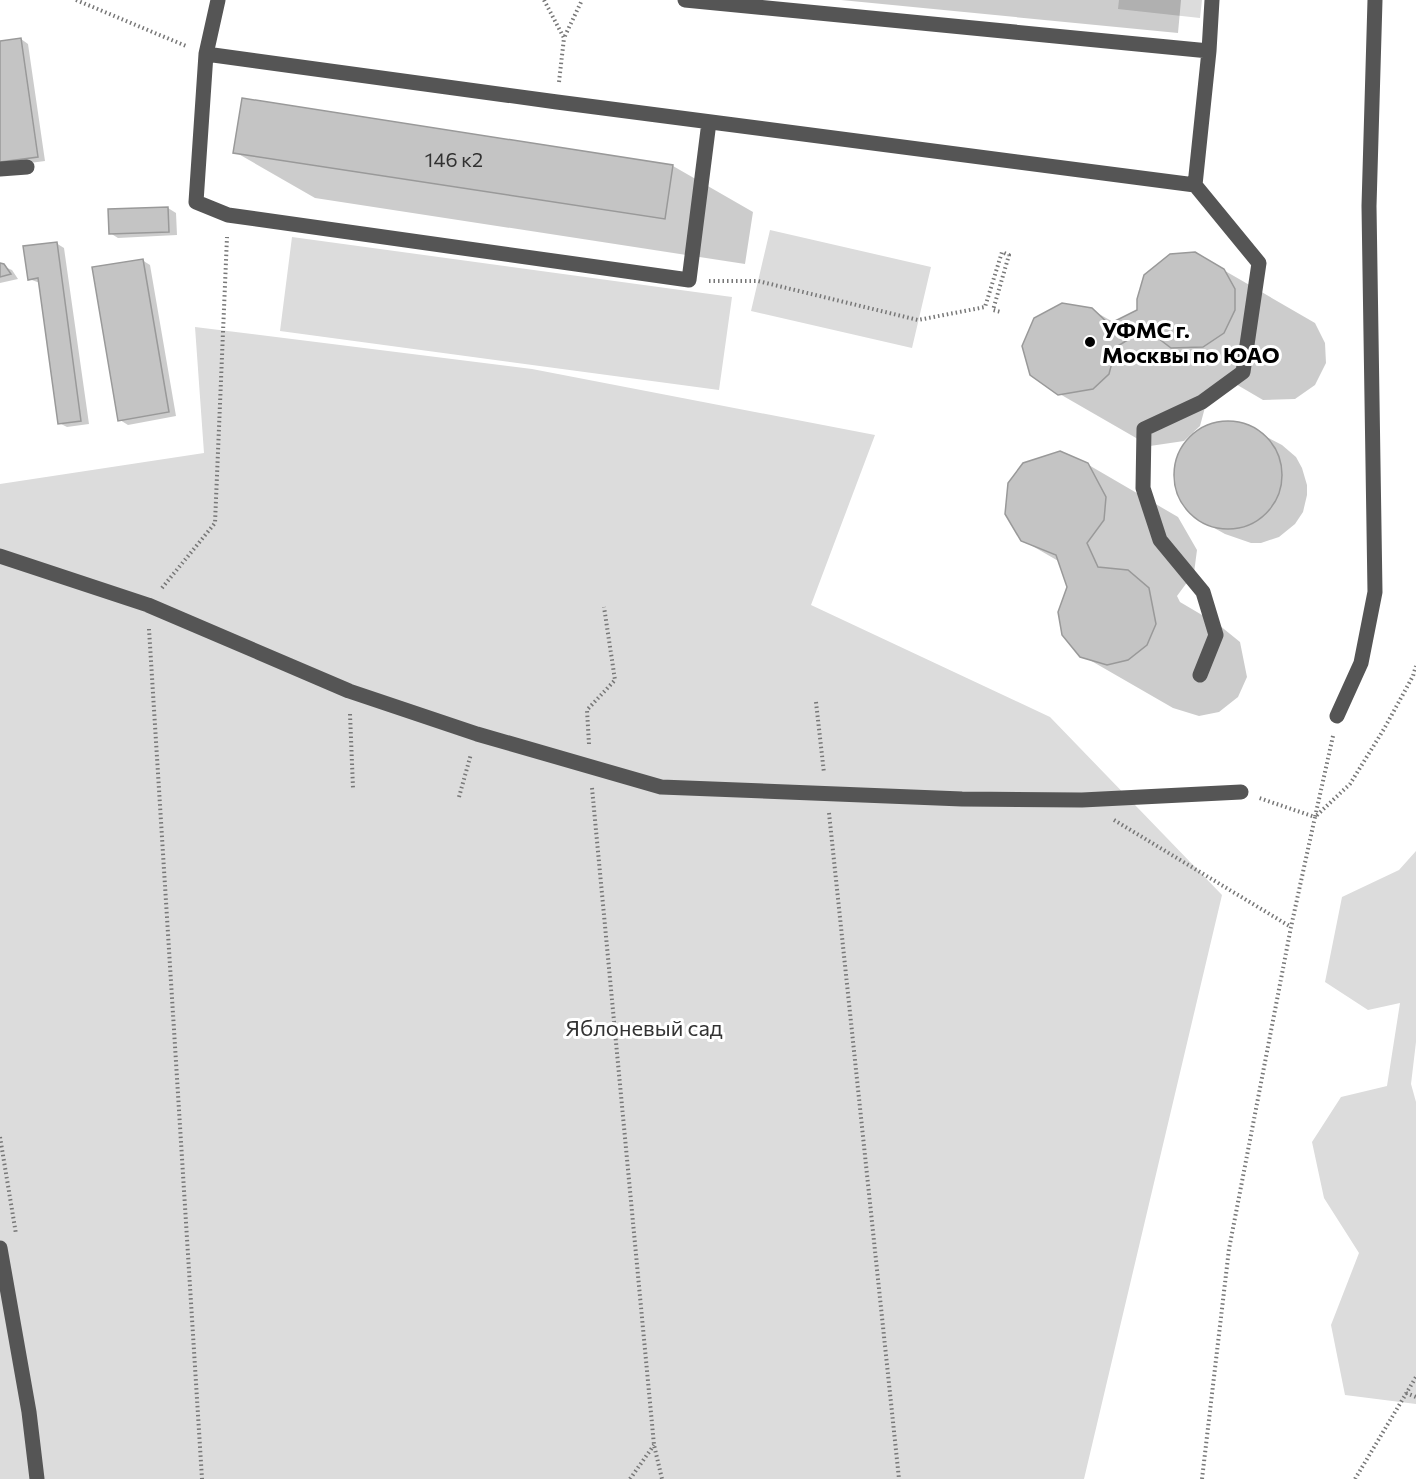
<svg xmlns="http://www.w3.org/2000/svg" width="1416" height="1479" font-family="Commissioner,sans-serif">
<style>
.green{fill:#dcdcdc}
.shadow{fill:#0003}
.building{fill:#c4c4c4;stroke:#999;stroke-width:1.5}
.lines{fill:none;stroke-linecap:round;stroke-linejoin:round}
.path{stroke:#777;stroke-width:4;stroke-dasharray:1.5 3;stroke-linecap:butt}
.minor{stroke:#555;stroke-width:15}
.poi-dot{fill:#000;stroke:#fff;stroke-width:2}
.labels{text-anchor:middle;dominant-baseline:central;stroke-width:6;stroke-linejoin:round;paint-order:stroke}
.number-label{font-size:20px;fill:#313131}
.poi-label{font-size:22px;font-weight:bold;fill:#000;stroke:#fff;text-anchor:start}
.park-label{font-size:22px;fill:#333;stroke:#fff}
</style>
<rect width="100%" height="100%" fill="#fff"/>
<path class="green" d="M1119,0h83l-2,18 -82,-9z
M770,230l161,37 -19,81 -161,-37z
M292,237l440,60 -13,93 -439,-59z
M195,327l337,42 343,66 -64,170 239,112 172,178 -138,584h-1084v-995l204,-31z
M1416,851v191l-5,42 5,18v302l-71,-9 -14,-70 28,-72 -35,-55 -12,-56 29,-45 46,-11 13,-83 -32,7 -43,-28 17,-85 57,-27z"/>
<path class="shadow" d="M841,0h340l-3,33z
M21,39l7,5 17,117 -45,6v-125z
M235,152l438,14 80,46 -8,52 -430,-66z
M168,208l8,5 1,22 -59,3 -8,-5z
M56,243l8,5 25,176 -22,3 -8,-4 -19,-140 -11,-4z
M1194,253l121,70 10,20 1,20 -11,22 -20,14 -32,1 -29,-17 -27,17 -7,26 -16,15 -34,5 -92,-53 34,-83 23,13 24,-12z
M142,260l8,5 26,151 -48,9 -8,-5z
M0,265l12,5 6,9 -18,4z
M1224,422l18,2 40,21 14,12 6,11 5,17v10l-4,17 -8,12 -16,13 -18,6h-10l-26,-9 -27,-15 -13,-13 -6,-11 -4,-18 2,-17 13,-22 15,-10z
M1087,464l91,53 19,33 -3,23 -17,23 3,6 39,23 21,17 7,35 -9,20 -19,15 -20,4 -26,-8 -92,-53 -13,-68 -8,-25 -38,-22z"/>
<path class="building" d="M21,38l17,119 -38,5v-121z
M242,98l431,67 -8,54 -432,-66z
M168,207l1,25 -60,2 -1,-25z
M57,242l24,179 -23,3 -20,-146 -10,2 -5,-34z
M1195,252l29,17 11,20v21l-11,23 -21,14 -32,1 -25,-19 -30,18 -7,27 -16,15 -35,6 -28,-20 -8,-29 12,-28 28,-15 30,5 17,16 28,-14v-11l7,-24 26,-21z
M143,259l26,153 -51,9 -26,-154z
M0,263l4,1 7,10 -11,3z
M1174 475a54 54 0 1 1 108 0a54 54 0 1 1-108 0Z
M1060,451l28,12 18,34 -2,23 -17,23 11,24 30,3 21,18 7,36 -9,21 -19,15 -21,5 -27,-8 -18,-22 -4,-23 9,-25 -11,-32 -35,-14 -16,-27 3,-31 15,-20z"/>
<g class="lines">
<path class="path" d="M76,0l110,46
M544,0l20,38 18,-38
M559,82l5,-44
M709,281h49l160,39 67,-13 17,-55 7,3 -16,55 8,2
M162,588l53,-65 12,-286
M149,629l53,850
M816,702l8,71
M350,714l3,74
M1333,736l-18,81 35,-33 34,-55 29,-53 3,-10
M589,744l-2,-34 28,-30 -11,-73
M592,788l62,657 8,34
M459,797l12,-43
M829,813l70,666
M1114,820l177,107
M0,1137l16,97
M1406,1393l10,4
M630,1479l24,-34
M1202,1479l27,-230 62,-322 24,-110 -56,-19
M1355,1479l61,-102"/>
<path class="minor" d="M218,0l-12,54 -10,148 32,13 461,65 20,-158
M685,0l524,51 3,-51
M206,54l351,48 638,83 14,-134
M0,169l27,-2
M1195,185l64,78 -16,109 -41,30 -58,27 -1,59 17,52 43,52 13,43 -16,40
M0,556l148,49 201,86 128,43 184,53 301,12 120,1 159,-8
M1337,716l24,-53 14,-71 -6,-386 6,-206
M0,1248l29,164 8,67"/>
</g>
<circle class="poi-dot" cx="1090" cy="342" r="6"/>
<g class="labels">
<g class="number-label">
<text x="454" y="159">146 к2</text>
</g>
<g class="poi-label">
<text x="1102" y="329">УФМС г.<tspan x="1102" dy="25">Москвы по ЮАО</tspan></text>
</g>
<g class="park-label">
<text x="644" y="1027">Яблоневый сад</text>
</g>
</g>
</svg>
